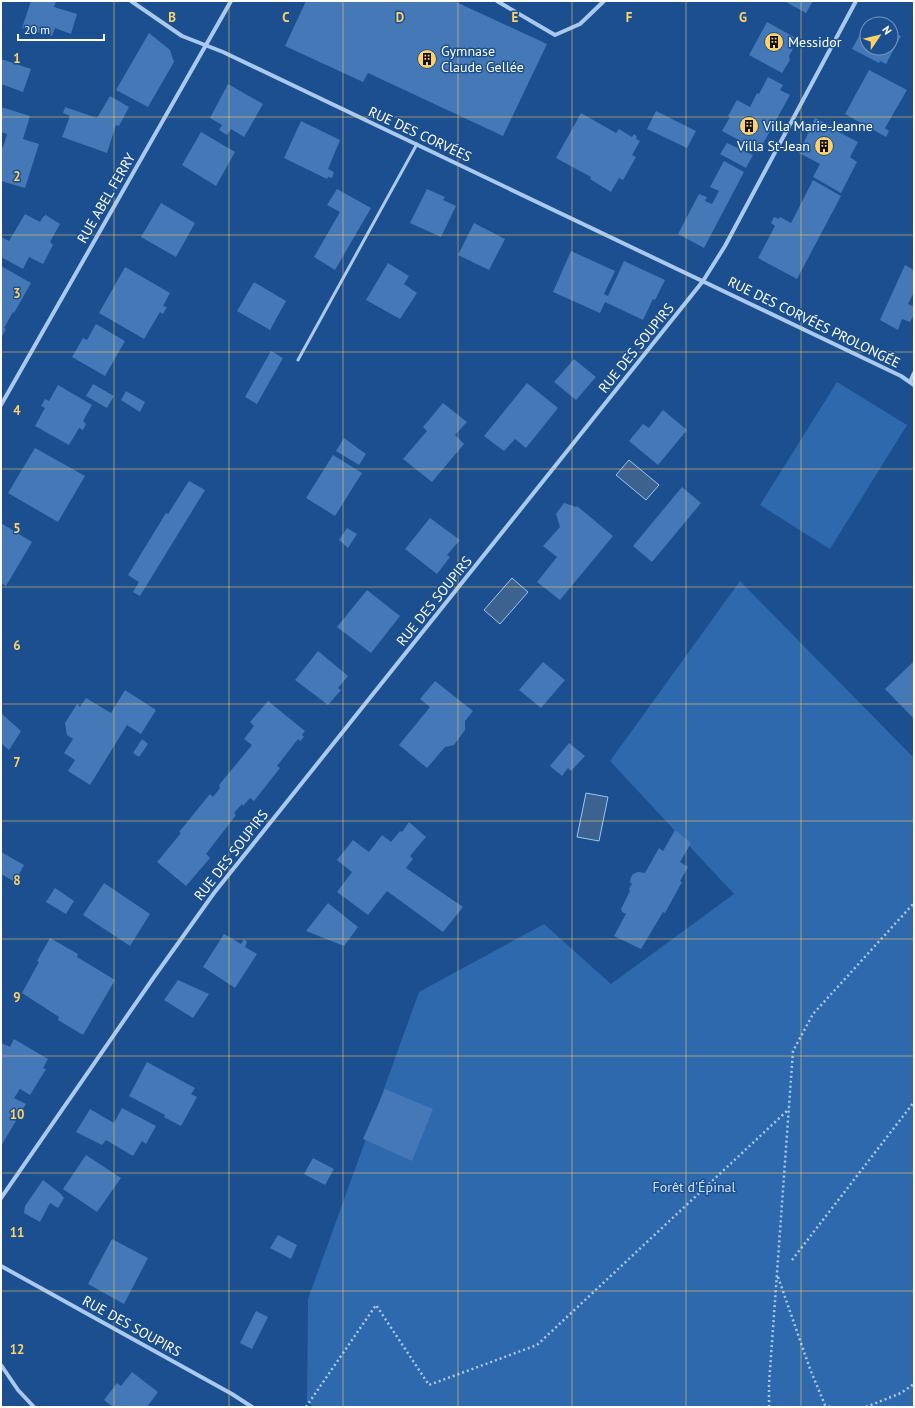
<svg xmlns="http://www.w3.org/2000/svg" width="915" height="1408" font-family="'PT Sans',sans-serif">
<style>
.green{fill:#2e69ad}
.water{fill:#3c6290;stroke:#9cc4f0}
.building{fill:#4478b7}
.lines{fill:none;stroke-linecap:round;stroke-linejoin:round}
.path{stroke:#a9c9ee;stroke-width:2.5;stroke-dasharray:2 3;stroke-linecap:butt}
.lane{stroke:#a9c9ee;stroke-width:3}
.street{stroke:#a9c9ee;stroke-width:4}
.grid{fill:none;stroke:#ffd166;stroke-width:1;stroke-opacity:0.55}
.labels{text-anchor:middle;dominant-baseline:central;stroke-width:3;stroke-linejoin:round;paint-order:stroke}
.poi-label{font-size:14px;fill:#fff;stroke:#1b4f8f;text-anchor:start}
.street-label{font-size:14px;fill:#fff;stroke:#1b4f8f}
.park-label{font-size:14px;fill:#cfe3fa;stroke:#1b4f8f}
.grid-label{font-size:13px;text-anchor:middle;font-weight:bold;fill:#ffd166;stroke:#1b4f8f;stroke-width:3;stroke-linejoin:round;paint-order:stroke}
</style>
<rect width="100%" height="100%" fill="#1b4f8f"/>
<path class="green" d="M837,382l70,43 -77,124 -70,-44z
M740,581l174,177v649h-600l-7,-5 1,-103 111,-307 125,-68 67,60 123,-90 -124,-133z"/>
<path class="water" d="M629,460l30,25 -13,15 -30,-25z
M512,578l16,14 -28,32 -16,-14z
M586,793l22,4 -9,44 -22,-4z"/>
<path class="building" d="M31,1h25l-2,6 23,7 -6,20 -16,-6 -3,8 -30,-8z
M306,1h148l93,43 -44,92 -135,-63 -5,9 -78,-36z
M784,1h29l-7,12z
M868,20l7,4h-8v24h24v-16l10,4 -15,28 -6,-3 -1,2 -27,-14z
M767,22l27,15 -5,11 4,1 -4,7 1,4 -8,13 -33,-18z
M149,33l21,17 4,12 -26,45 -32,-17z
M1,59l30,10 -8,23 -22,-8z
M869,70l38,20 -22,38 4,3 -3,6 -41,-23z
M768,77l15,8 -3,5 10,5 -31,56 -37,-20 8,-14 -2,-1 9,-16 13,7 7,-14 2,1z
M228,84l35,20 -19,33 -13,-8 -4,6 -8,-5 3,-5 -12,-7z
M110,96l19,11 -10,19 -3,-1 -9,28 -45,-16 8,-21 -7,-3 2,-6 32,11z
M1,107l29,9 -7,23 16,5 -14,44 -24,-7v-34h2l4,-13 -6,-2z
M656,111l40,20 -9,17 -40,-19z
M581,113l35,20 3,-4 13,8 2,-3 3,3 -1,2 4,2 -8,14 4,2 -13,23 -4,-2 -8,14 -21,-13 1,-2 -35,-19z
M815,118l23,11 -1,2 21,11 -8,15 7,5 -16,31 -28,-16 7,-13 -21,-11z
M301,121l39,19 -12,29 6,3 -2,6 -4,-1 -1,2 -43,-21z
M201,132l34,20 -19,34 -34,-21z
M727,143l26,12 -7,13 -26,-14z
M724,161l20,11 -40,76 -26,-14 21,-40 8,3 -2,4 7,3 7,-13 -9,-4z
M813,180l28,16 -44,83 -39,-21 17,-32 -4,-3 3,-6 5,2 1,-2 11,6z
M337,189l34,19 -36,62 -21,-13 26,-45 -13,-7z
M427,189l18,8 -2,3 13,6 -15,31 -31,-14z
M161,203l34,20 -19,34 -35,-20z
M25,214l15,8 3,-5 3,-2 14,9 -10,18 3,3 -10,19 -14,-7 -6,12 -22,-12v-20l8,4z
M474,223l31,16 -16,31 -31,-15z
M571,251l44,20 -11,23 4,2 16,-35 41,19 -10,20 -2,-1 -10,21 -38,-18 -5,11 -47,-21z
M388,263l21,13 -5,8 13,9 -17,26 -34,-19z
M905,265l9,5v22l-6,12 6,3v7l-4,8 -8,-3 -4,11 -18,-10z
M1,266l30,17 -17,30 -1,-1 -9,16 2,1 -5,9z
M125,267l45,26 -7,13 4,1 -4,7 -3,-2 -16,27 -45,-26z
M254,282l32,19 -16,29 -33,-19z
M96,324l29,17 -20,35 -33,-19 11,-19 4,2z
M271,351l12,7 -26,46 -12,-7z
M574,359l22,18 -20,23 -22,-18z
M527,383l31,25 -32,40 -11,-9 -11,12 -20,-15z
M93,384l21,12 -7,12 -21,-12z
M58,385l34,20 -9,16 3,3 -3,6 -4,-2 -10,17 -34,-19 10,-18 -4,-2 4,-7 4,2z
M126,391l19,11 -5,10 -19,-12z
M443,403l24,19 -12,13 9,9 -32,38 -29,-23 24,-28 -4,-4z
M663,410l24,20 -29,35 -29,-24 14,-17 6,4z
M344,438l22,16 -7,11 -23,-14z
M35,448l50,28 -27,46 -50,-29z
M333,455l29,18 -27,43 -29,-18z
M189,481l16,9 -65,106 -7,-4 6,-10 -11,-7 38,-62 2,1z
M682,487l19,16 -49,59 -19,-16z
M564,503l12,4 1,-1 36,30 -53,64 -23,-18 20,-25 -14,-11 17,-19 -4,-13z
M430,518l30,22 -13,15 3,2 -13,17 -32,-25z
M1,523l31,19 -26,44 -5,-3z
M347,528l10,6 -9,14 -9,-8z
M367,590l33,26 -29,37 -34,-26z
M318,651l30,25 -10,12 3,2 -13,15 -33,-25z
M914,661v58l-29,-30z
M543,662l22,18 -24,28 -22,-18z
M435,681l38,30 -8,10v9l-11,15 -9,2 -18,21 -28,-23 31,-38 -10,-8z
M125,690l31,20 -15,24 -14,-9 -37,60 -22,-14 7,-11 -11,-7 9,-14 -6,-4 -2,-12 12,-19 3,3 6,-9 25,15z
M268,701l37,30 -3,4 2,2 -4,4 -2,-2 -21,27 3,2 -26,33 -4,-3 -7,8 -1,-2 -8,9 2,2 -30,39 4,4 -24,28 -29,-24 24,-29 -2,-1 31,-38 3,3 7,-9 -1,-3 33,-40 -8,-6 10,-13 -4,-4z
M1,713l20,18 -12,19 -8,-7z
M142,739l6,5 -9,13 -6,-4z
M569,743l16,13 -14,15 -3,-3 -6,8 -12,-10z
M409,822l17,15 -16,19 3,3 -7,9 57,39 -20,25 -56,-41 -19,24 -31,-23 15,-20 -15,-12 16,-20 16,12 13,-17 9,7 9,-11 2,1z
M675,830l16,13 -11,19 8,5 -8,14 2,1 -17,31 -2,-1 -22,37 -27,-13 12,-22 -4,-2 -1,-3 9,-18 -1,-2 3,-5 -2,-2 1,-5 2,-3 5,-2 7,1 14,-25 4,3z
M1,852l23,13 -9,17 -14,-8z
M104,883l46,31 -20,32 -47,-31z
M55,888l19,13 -8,13 -20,-12z
M328,903l30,24 -14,19 -38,-15z
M224,934l17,10 3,-5 3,3 -2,5 12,7 -22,34 -32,-21z
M50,938l28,16 -1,3 38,23 -32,55 -25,-15 1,-3 -37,-24 17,-31 -2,-1z
M178,980l31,14 -16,24 -29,-18z
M14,1039l34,20 -5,9 3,1 -16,26 -10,-6 -6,9 12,6 -25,42v-103l9,4z
M147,1062l48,26 -4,6 6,3 -16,29 -17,-9 1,-2 -36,-19z
M385,1089l48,20 -21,52 -49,-22z
M122,1108l34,18 -10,18 -4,-3 -9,15 -27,-16 -4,5 -26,-13 14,-23 24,14z
M86,1155l35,23 -24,34 -34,-23z
M313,1158l21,11 -9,16 -21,-11z
M43,1180l17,13 4,5 -6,10 -8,-5 -10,19 -16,-9 1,-7z
M278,1235l19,10 -6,14 -21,-11z
M112,1239l36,19 -24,46 -36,-20z
M256,1311l12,6 -16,32 -12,-6z
M132,1372l26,20 -11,15h-34l-9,-7 13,-17 4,3z"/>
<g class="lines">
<path class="path" d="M792,1260l122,-158
M778,1277l32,92 15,36 5,2
M306,1407l70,-102 53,80 108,-40 252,-236
M769,1407v-23l24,-333 20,-37 101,-111
M866,1407l35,-14 13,-9"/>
<path class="lane" d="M298,360l119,-216"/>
<path class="street" d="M131,1l51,35 41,16 678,324 13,9
M497,1l58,34 25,-11 24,-23
M910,382l4,-9
M1,405l230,-404
M1,1198l153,-221 60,-84 489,-612 22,-35 131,-245
M1,1266l231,128 20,13
M1,1365l17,25 16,17"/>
</g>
<path class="grid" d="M114,1v1406M229,1v1406M343,1v1406M458,1v1406M572,1v1406M686,1v1406M801,1v1406M1,117h913M1,235h913M1,352h913M1,469h913M1,587h913M1,704h913M1,821h913M1,939h913M1,1056h913M1,1173h913M1,1291h913"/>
<defs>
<symbol id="building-disc" viewBox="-11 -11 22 22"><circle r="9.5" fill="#ffd166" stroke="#1b4f8f"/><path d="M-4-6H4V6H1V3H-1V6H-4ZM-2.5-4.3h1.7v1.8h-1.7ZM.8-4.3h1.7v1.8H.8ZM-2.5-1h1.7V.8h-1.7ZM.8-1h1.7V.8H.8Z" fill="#111"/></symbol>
</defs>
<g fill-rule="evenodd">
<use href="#building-disc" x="763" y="31" width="22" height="22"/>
<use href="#building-disc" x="416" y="48" width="22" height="22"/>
<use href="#building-disc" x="738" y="115" width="22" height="22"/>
<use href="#building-disc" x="813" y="135" width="22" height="22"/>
</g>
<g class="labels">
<g class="poi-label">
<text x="788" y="42">Messidor</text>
<text x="441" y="51">Gymnase<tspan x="441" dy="16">Claude Gellée</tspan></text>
<text x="763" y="126">Villa Marie-Jeanne</text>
<text x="810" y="146" text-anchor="end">Villa St-Jean</text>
</g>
<g class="street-label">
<text transform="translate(420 134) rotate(25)">RUE DES CORVÉES</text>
<text transform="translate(106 198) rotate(-60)">RUE ABEL FERRY</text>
<text transform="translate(814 322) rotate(26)">RUE DES CORVÉES PROLONGÉE</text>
<text transform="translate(636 348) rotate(-51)">RUE DES SOUPIRS</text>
<text transform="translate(434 601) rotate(-51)">RUE DES SOUPIRS</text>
<text transform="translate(231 855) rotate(-52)">RUE DES SOUPIRS</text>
<text transform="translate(132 1326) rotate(29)">RUE DES SOUPIRS</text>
</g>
<g class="park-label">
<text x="694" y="1187">Forêt d'Épinal</text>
</g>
</g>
<g class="grid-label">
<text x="172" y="22">B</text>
<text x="286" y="22">C</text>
<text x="400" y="22">D</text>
<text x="515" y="22">E</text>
<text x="629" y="22">F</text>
<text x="743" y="22">G</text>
<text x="17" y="63">1</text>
<text x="17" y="181">2</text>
<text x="17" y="298">3</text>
<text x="17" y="415">4</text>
<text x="17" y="533">5</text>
<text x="17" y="650">6</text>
<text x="17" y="767">7</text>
<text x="17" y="885">8</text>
<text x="17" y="1002">9</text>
<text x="17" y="1119">10</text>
<text x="17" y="1237">11</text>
<text x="17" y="1354">12</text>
</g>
<rect width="915" height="1408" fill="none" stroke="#ffffff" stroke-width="4"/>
<g transform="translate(879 36) rotate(55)"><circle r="19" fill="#1b4f8f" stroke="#7695bc"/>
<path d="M0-3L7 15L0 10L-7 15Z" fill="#ffd166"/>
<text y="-6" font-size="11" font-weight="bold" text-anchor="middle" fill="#ffffff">N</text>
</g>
<path d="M18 34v6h86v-6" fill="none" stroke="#ffffff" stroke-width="2"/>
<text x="24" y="34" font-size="12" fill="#ffffff" stroke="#1b4f8f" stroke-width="3" paint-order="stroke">20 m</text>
</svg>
